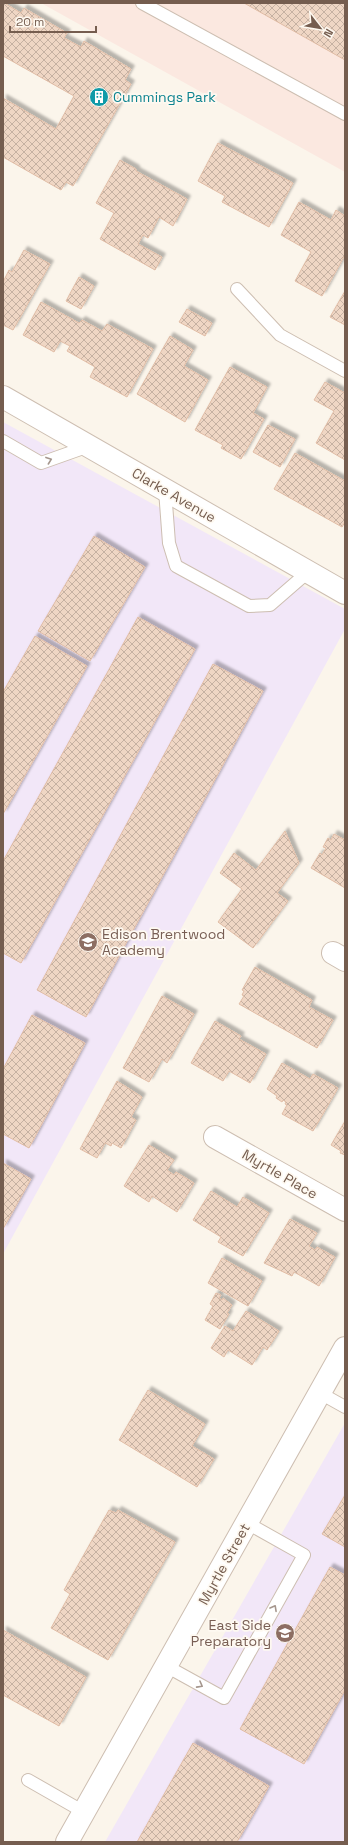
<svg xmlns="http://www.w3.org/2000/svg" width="348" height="1845" font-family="'Space Grotesk',sans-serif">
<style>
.commercial{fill:#fbe8e0}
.education{fill:#f2e7f8}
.building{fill:url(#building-cross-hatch);stroke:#e1bda6;filter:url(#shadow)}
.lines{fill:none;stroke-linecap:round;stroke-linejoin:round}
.lane-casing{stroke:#cdbeb1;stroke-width:14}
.street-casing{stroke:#cdbeb1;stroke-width:24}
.lane{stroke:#fff;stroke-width:12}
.street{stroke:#fff;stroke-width:22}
.oneway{stroke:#a5968d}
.labels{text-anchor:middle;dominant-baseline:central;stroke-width:3.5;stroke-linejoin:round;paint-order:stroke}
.culture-label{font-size:14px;fill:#0d838f;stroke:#fef9f1;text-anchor:start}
.street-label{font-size:14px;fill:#755d4f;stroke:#fef9f1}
.education-label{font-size:14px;fill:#785e54;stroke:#fef9f1;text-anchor:start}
</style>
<defs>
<pattern id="building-cross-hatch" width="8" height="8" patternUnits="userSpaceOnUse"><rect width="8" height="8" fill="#efd6c4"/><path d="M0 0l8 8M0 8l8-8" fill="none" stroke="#c6b1a2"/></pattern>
<filter id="shadow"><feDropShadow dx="3.5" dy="-3.5" stdDeviation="1" flood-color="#0004"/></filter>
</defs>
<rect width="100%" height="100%" fill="#fbf5eb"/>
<path class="commercial" d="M41,3h304v169z"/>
<path class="education" d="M3,422l342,187v20l-342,625z
M345,1423v419h-240z"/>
<path class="building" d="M3,3h4l-1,1 15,9 3,-5 43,25 -3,5 17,9 3,-6 47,28 -6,11 6,4 -58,102 -7,-4 -5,8 -58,-33v-59l53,31 18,-33 -71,-40z
M244,3h101v57z
M218,143l75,40 -24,44 -47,-25 3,-6 -27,-15z
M120,160l16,9v2l51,28 -14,27 -14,-9 -11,21 -5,-3 -5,9 24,13 -7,13 -55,-31 14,-26 -18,-10z
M299,202l32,18 5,-10 9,6v39l-23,41 -27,-15 16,-29 -30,-17z
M24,250l26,14 -37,66 -10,-5v-43l6,-12 3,2z
M79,277l15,9 -13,23 -15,-8z
M345,291v34l-15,-8z
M41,302l38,21 3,-3 20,11 5,-7 46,25 -26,48 -37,-20 5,-10 -28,-16 3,-5 -10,-5 -6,11 -31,-17z
M187,309l25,14 -7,13 -26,-14z
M170,336l23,14 -9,16 24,14 -23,42 -48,-28z
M230,367l37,20 -14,26 11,6 -23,40 -20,-11 2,-3 -28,-15z
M325,382l20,11v67l-29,-17 18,-32 -20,-11z
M268,425l27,14 -15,28 -27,-15z
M295,453l50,28v41l-3,5 -68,-38z
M94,536l51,31 -55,94 -52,-30z
M138,617l57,32 -174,314 -18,-10v-92z
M35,636l52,30 -84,148v-122z
M213,664l50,27 -177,326 -49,-27z
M285,831l14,32 -22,30 11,8 -35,47 -35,-26 24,-33 -22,-16 14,-20 22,17z
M334,834l11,6v48l-34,-20 9,-15 2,2 4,-7 -3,-1 5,-9 3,2z
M255,967l57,33 -3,7 24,13 -16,28 -78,-44 5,-8 -2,-1 2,-4 -2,-1z
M162,996l32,18 -27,49 -5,-4 -13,23 -26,-14z
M32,1015l53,28 -56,105 -26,-14v-65z
M215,1021l26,15 -2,3 27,15 -16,29 -21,-12 -6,10 -32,-18z
M282,1063l28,16 3,-5 25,14 -25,43 -31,-17 5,-9 -2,-1 1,-2 -3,-2 -1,2 -6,-4 1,-2 -10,-7z
M117,1081l25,16 -11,20 5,3 -15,28 -9,-5 -1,3 -6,-3 -8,15 -17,-9z
M345,1121v34l-5,-2 1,-2 -10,-6z
M149,1145l25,15 -7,10 7,5 2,-3 18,11 -17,29 -25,-16 -3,6 -25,-16z
M3,1163l28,16 -28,50z
M211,1191l26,16 6,-10 26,16 -26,43 -25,-14 3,-5 -28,-17z
M290,1219l27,14 -8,13 6,4 2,-3 18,10 -16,29 -25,-14 -2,4 -28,-13z
M222,1258l40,23 -14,25 -40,-23z
M216,1293l5,2 -2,3 3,2 1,-2 9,7 -5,8 2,1 -9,15 -15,-9 8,-14 -3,-2z
M246,1311l33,20 -12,19 -4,-3 -11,18 -24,-15 -4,7 -13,-9 14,-22 8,5z
M148,1390l57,34 -13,22 22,13 -17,28 -78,-47z
M345,1495v52l-23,-13z
M109,1510l7,3 2,-3 57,32 -67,118 -57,-32 19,-34 -6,-4z
M330,1567l15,8v115l-41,74 -64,-35z
M3,1630l83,47 -27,49 -56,-31z
M193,1743l76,43 -32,56h-100z"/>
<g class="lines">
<defs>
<path id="lane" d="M142,3l203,111
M237,289l43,46 65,36
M3,441l38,22 48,-17
M165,490l4,53 7,23 73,40 21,-1 38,-33
M320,1393l25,14
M166,1666l58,32 80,-143 -57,-32
M28,1780l56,32"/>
<path id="street" d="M3,397l342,196
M333,953l12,7
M215,1137l130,73
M67,1842l278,-494"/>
</defs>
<use href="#lane" class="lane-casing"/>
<use href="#street" class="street-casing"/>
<use href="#lane" class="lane"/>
<use href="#street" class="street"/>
</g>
<defs><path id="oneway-chevron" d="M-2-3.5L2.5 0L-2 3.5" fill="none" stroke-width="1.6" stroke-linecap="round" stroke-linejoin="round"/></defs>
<g class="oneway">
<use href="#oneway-chevron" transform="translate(49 460) rotate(-20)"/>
<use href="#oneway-chevron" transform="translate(274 1608) rotate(-61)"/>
<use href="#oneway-chevron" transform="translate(200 1685) rotate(29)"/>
</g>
<defs>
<symbol id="building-disc" viewBox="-11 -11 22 22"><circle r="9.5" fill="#0f9aa8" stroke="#fef9f1"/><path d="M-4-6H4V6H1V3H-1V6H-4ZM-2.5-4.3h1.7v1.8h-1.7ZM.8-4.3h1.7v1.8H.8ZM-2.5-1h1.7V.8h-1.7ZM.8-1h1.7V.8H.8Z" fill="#fff"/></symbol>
<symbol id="school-disc" viewBox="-11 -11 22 22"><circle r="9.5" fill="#8d6e63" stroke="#fef9f1"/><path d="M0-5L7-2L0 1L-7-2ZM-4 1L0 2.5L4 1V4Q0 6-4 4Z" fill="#fff"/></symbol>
</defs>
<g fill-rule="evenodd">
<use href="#building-disc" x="88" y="86" width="22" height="22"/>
<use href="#school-disc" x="77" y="931" width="22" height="22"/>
<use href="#school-disc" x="274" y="1622" width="22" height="22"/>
</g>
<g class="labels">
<g class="culture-label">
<text x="113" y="97">Cummings Park</text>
</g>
<g class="street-label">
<text transform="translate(174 495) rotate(30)">Clarke Avenue</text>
<text transform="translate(280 1174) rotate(30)">Myrtle Place</text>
<text transform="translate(224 1564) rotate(-61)">Myrtle Street</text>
</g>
<g class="education-label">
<text x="102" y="934">Edison Brentwood<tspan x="102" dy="16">Academy</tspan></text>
<text x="271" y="1625" text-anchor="end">East Side<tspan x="271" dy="16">Preparatory</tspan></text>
</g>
</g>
<rect width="348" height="1845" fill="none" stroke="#755d4f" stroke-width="8"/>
<g transform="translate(320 28) rotate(121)" stroke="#fef9f1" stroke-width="3" paint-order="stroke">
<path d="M0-3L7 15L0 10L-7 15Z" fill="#755d4f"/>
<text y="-6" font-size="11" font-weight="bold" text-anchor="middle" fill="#755d4f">N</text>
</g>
<path d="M10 26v6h86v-6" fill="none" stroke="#755d4f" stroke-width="2"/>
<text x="16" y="26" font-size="12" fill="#755d4f" stroke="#fef9f1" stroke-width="3" paint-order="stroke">20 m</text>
</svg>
